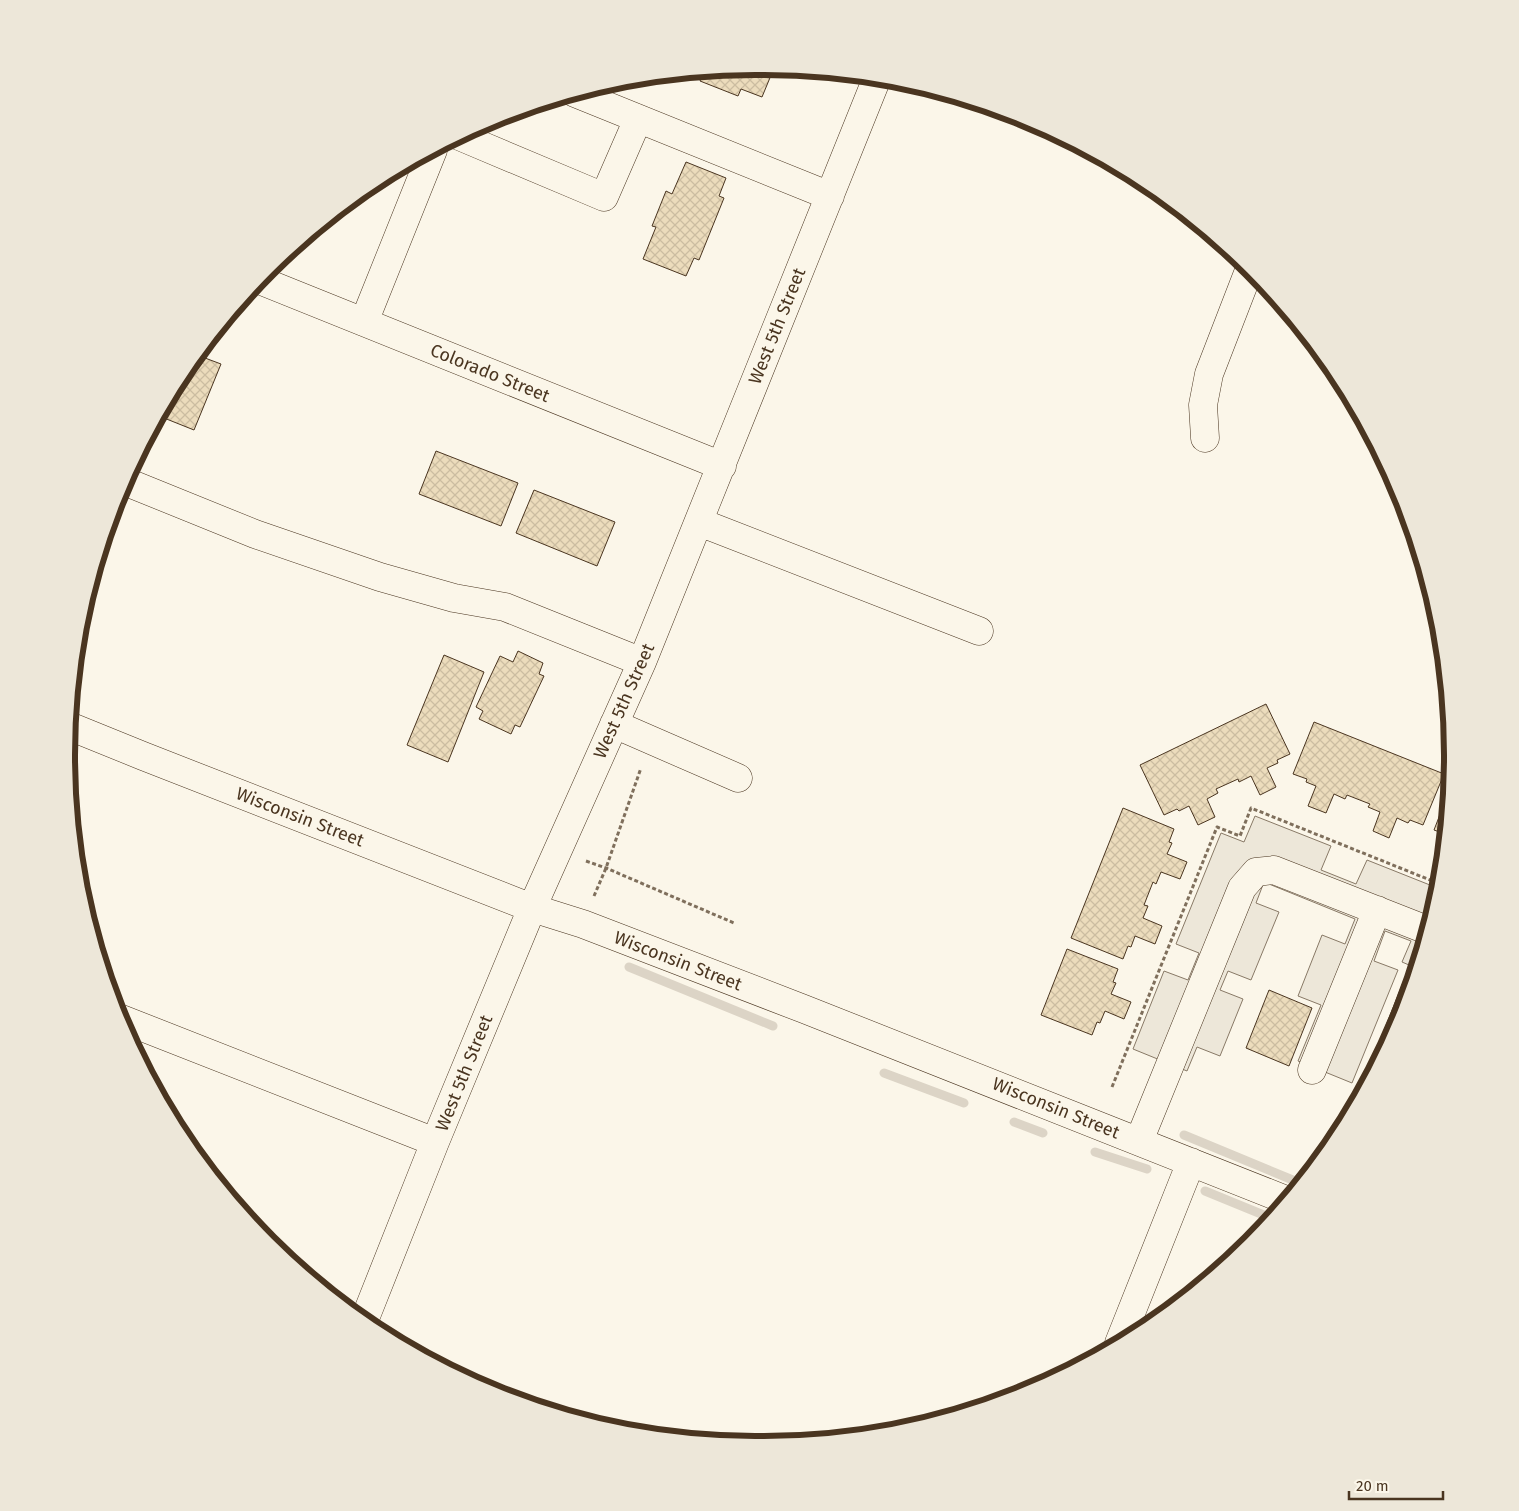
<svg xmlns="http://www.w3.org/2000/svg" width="1519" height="1511" font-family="'Fira Sans',sans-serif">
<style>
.parking{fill:#ede7d9;stroke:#887966}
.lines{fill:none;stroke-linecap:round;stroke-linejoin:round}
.stream{stroke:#dcd4c6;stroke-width:9}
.building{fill:url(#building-cross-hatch);stroke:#4a3520}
.minor-casing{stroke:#4a3520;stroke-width:29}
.path{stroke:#7f6f5c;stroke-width:3;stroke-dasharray:4 2.5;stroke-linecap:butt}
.minor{stroke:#fbf6e9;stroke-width:28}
.labels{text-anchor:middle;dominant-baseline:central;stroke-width:4;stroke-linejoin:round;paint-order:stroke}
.street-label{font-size:18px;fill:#4a3520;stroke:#fbf6e9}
.rim{fill:none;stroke:#4a3520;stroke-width:6}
</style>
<defs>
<pattern id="building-cross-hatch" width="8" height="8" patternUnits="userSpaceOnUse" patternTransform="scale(1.25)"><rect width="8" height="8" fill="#ecdcbc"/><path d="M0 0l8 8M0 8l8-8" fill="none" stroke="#ccbda1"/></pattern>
</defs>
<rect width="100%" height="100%" fill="#fbf6e9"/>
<path class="parking" d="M1255,816l76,30 -10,24 35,14 11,-24 73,29 -24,79 -14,-6 9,-21 -26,-10 -11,30 24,9 -46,113 -54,-22 23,-56 -23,-9 24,-61 23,9 10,-25 -91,-37 -8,21 23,9 -28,68 -23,-9 -8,19 23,9 -23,57 -23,-9 -10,24 -54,-22 31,-78 24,9 11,-27 -23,-9 45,-111 23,9z"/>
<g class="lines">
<path class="stream" d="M629,967l144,59
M884,1073l80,30
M1014,1122l29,11
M1184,1135l116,48
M1095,1152l52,17
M1205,1191l66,27"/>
</g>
<path class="building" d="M756,66l18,2 -12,29 -21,-8 -3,7 -38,-15 3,-7 -4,-2z
M686,162l40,16 -7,18 5,2 -25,62 -5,-2 -8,18 -43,-17 13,-32 -4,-1 14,-35 6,3z
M197,355l24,9 -27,66 -35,-14 23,-43z
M436,451l82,32 -17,43 -82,-32z
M534,490l81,32 -18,44 -81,-33z
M518,651l25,12 -4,11 5,2 -24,51 -5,-2 -4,9 -32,-15 4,-8 -7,-4 24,-51 13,6z
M444,655l40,17 -36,90 -41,-17z
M1266,704l24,50 -13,6 1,3 -11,5 9,19 -16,8 -9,-19 -12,6 -1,-3 -22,10 2,4 -11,6 8,18 -17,8 -9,-19 -10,5 -2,-2 -13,6 -24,-50z
M1314,722l130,52 -21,51 -13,-5 -2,3 -11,-5 -8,20 -16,-7 7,-19 -12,-5 2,-3 -23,-9 -2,4 -11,-5 -8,19 -18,-7 8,-20 -10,-4 1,-3 -14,-5z
M1449,791l-4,43 -11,-4z
M1123,808l51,21 -5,13 3,1 -5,11 20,8 -7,17 -19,-7 -5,12 -3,-2 -9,23 4,1 -5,12 19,8 -7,18 -20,-8 -4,11 -3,-1 -5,13 -52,-21z
M1067,949l51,20 -5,13 3,1 -5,11 20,8 -7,17 -19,-8 -5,12 -3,-1 -5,13 -51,-20z
M1406,975l7,2 -13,42 -36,68 -2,-1z
M1269,990l43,18 -23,58 -43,-18z"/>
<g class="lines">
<defs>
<path id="minor" d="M575,93l255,103
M459,136l145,61 34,-78
M259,280l463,186
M364,322l69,-172
M1205,438l-2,-33 6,-31 41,-106
M124,481l131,53 125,43 74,21 51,9 137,55
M699,522l280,109
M614,724l124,54
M69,726l74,30 389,152 51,16 221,85 482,191
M119,1018l316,124
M1312,1070l65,-160
M1139,1141l103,-253 14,-16 18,-2 153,60
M364,1321l71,-179 97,-234 110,-246 235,-584
M1119,1343l72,-181"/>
</defs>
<use href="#minor" class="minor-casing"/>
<path class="path" d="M586,861l20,7 128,55
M594,896l12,-28 35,-100
M1112,1087l105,-260 23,9 11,-28 189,76"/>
<use href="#minor" class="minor"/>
</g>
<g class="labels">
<g class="street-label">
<text transform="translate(777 326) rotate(-68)">West 5th Street</text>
<text transform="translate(490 373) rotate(22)">Colorado Street</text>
<text transform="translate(624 701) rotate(-66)">West 5th Street</text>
<text transform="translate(300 817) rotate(21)">Wisconsin Street</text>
<text transform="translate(678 961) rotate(21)">Wisconsin Street</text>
<text transform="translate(464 1073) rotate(-68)">West 5th Street</text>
<text transform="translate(1056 1108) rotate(22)">Wisconsin Street</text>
</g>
</g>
<path d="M0 0H1519V1511H0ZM755 75H764A680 680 0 0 1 1444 755V756A680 680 0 0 1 764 1436H755A680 680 0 0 1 75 756V755A680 680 0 0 1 755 75Z" fill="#ede7d9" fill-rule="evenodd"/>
<path class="rim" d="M755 75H764A680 680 0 0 1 1444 755V756A680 680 0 0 1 764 1436H755A680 680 0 0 1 75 756V755A680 680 0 0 1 755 75Z"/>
<path d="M1349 1491v8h94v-8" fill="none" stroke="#4a3520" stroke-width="2.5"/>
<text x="1356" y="1491" font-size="15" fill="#4a3520" stroke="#fbf6e9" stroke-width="4" paint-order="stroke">20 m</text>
</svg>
